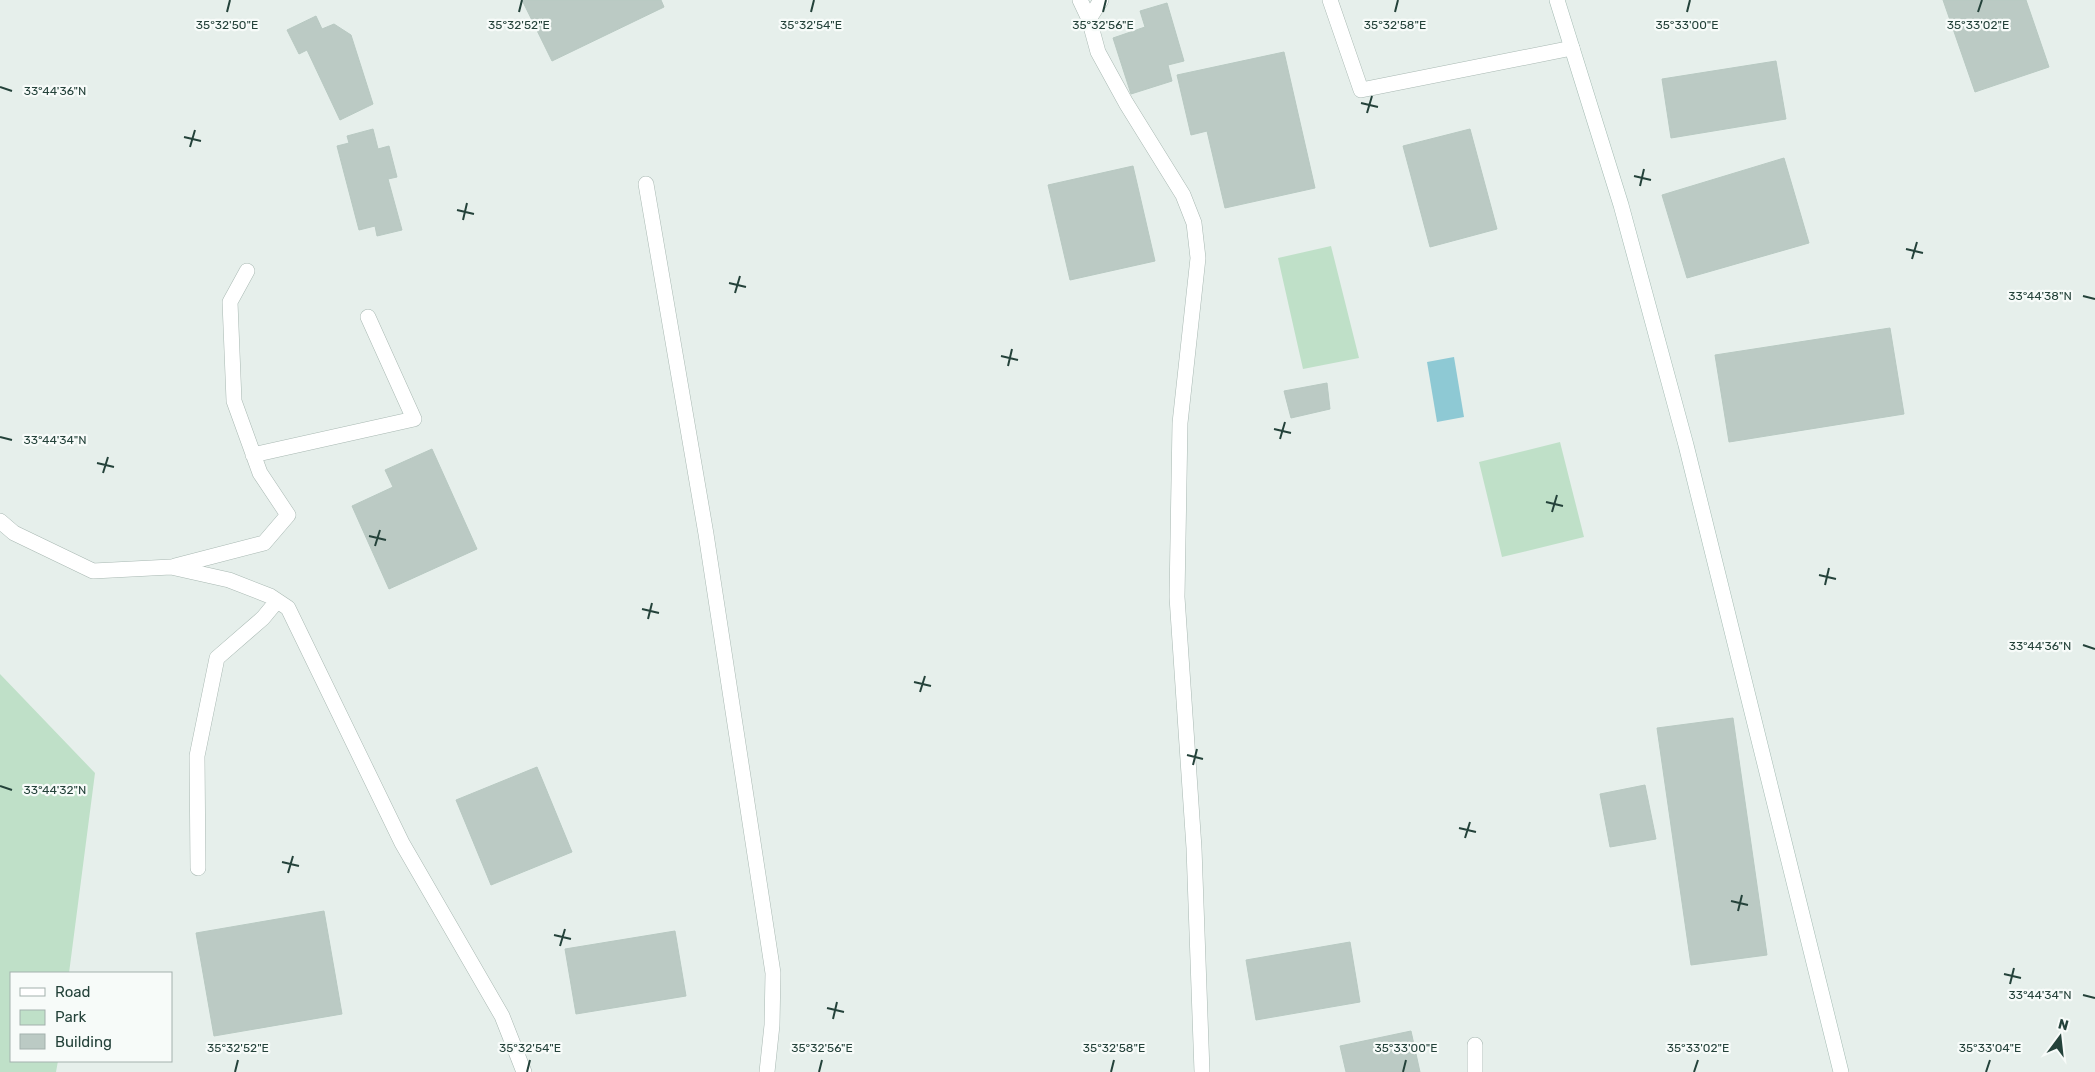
<svg xmlns="http://www.w3.org/2000/svg" width="2095" height="1072" font-family="Rubik,sans-serif">
<style>
.green{fill:#bfe0c8}
.water{fill:#8ec9d4}
.building{fill:#bbcac4;stroke:#b8c9c2}
.lines{fill:none;stroke-linecap:round;stroke-linejoin:round}
.service-casing{stroke:#a8b8b2;stroke-width:16}
.minor-casing{stroke:#a8b8b2;stroke-width:16}
.secondary-casing{stroke:#a4bbb3;stroke-width:16}
.service{stroke:#fff;stroke-width:15}
.minor{stroke:#fff;stroke-width:15}
.secondary{stroke:#fff;stroke-width:15}
.ticks{fill:none;stroke:#24423a;stroke-width:2}
.ticks-label{font-size:12px;text-anchor:middle;fill:#24423a;stroke:#f7fbf9;stroke-width:4.5;stroke-linejoin:round;paint-order:stroke}
</style>
<rect width="100%" height="100%" fill="#e6efeb"/>
<path class="green" d="M1331,246l28,112 -56,11 -25,-111z
M1560,442l24,95 -82,20 -23,-95z
M0,674l95,99 -26,200h-58v88h47l-2,11h-56z"/>
<path class="water" d="M1454,357l10,60 -27,5 -10,-60z"/>
<path class="building" d="M522,0h139l3,7 -112,54z
M1943,0h83l23,67 -74,25z
M1167,3l17,58 -16,4 4,16 -41,13 -18,-56 32,-11 -5,-16z
M316,16l6,13 12,-5 17,11 22,69 -33,16 -33,-70 -8,4 -12,-24z
M1284,52l31,136 -90,20 -18,-77 -16,4 -14,-60z
M1776,61l10,58 -115,19 -9,-59z
M373,129l5,20 11,-3 8,31 -9,2 14,51 -25,6 -2,-10 -16,4 -22,-84 12,-3 -2,-7z
M1470,129l27,100 -67,18 -27,-101z
M1784,158l25,85 -122,35 -25,-83z
M1133,166l22,95 -85,19 -22,-95z
M1890,328l14,86 -175,28 -14,-87z
M1327,383l3,26 -39,9 -7,-27z
M432,449l45,100 -88,40 -37,-83 41,-19 -8,-17z
M1733,718l34,237 -76,10 -34,-237z
M537,767l35,85 -81,33 -35,-85z
M1645,785l11,54 -46,8 -10,-53z
M324,911l18,103 -128,22 -18,-103z
M675,931l11,65 -110,18 -11,-65z
M1350,942l10,60 -104,18 -10,-60z
M1411,1031l9,41h-74l-6,-26z"/>
<g class="lines">
<defs>
<path id="service" d="M646,184l60,350 67,439 -1,52 -5,47"/>
<path id="minor" d="M1080,0l9,19
M1101,0l-12,19 9,33 28,51 57,92 11,28 4,35 -18,165 -3,174 17,251 8,224
M1330,0l31,90 211,-42
M253,455l161,-36 -46,-102
M0,521l14,12 79,38 78,-4 58,13 41,16 18,12 114,235 100,173 22,56
M175,566l89,-23 24,-28 -28,-42 -26,-72 -4,-99 17,-31
M198,868l-1,-112 20,-98 46,-40 14,-17
M1475,1072v-27"/>
<path id="secondary" d="M1557,0l64,205 65,240 155,627"/>
</defs>
<use href="#service" class="service-casing"/>
<use href="#minor" class="minor-casing"/>
<use href="#secondary" class="secondary-casing"/>
<use href="#service" class="service"/>
<use href="#minor" class="minor"/>
<use href="#secondary" class="secondary"/>
</g>
<path class="ticks" d="M227,12l3,-12M519,12l3,-12M811,12l3,-12M1103,12l3,-12M1395,12l3,-12M1687,12l3,-12M1978,12l4,-12M0,87l12,4M1361,103l17,4M1367,113l5,-17M184,137l17,4M190,147l5,-17M1634,176l17,4M1640,186l4,-17M457,210l17,4M463,220l4,-17M1906,249l17,4M1912,259l5,-17M729,283l17,4M735,293l5,-17M2083,296l12,3M1001,356l17,4M1008,366l4,-17M1274,429l17,4M0,437l12,3M1280,439l5,-17M97,463l17,4M103,473l5,-16M1546,502l17,4M1552,512l5,-17M369,536l17,4M375,546l5,-16M1819,575l17,4M1825,585l4,-17M642,609l17,4M648,619l4,-16M2083,645l12,4M914,682l17,4M920,692l5,-16M1187,755l16,4M1193,765l4,-16M0,786l12,4M1459,828l17,4M1465,838l5,-16M282,862l17,4M288,873l5,-17M1731,901l17,4M1738,911l4,-16M554,935l17,4M560,946l5,-17M2004,974l17,4M2010,984l4,-16M2083,995l12,3M827,1008l17,4M833,1019l4,-17M235,1072l3,-12M527,1072l3,-12M819,1072l3,-12M1111,1072l3,-12M1403,1072l3,-12M1694,1072l4,-12M1986,1072l4,-12"/>
<g class="ticks-label">
<text x="227" y="29">35°32'50"E</text>
<text x="519" y="29">35°32'52"E</text>
<text x="811" y="29">35°32'54"E</text>
<text x="1395" y="29">35°32'58"E</text>
<text x="1687" y="29">35°33'00"E</text>
<text x="1978" y="29">35°33'02"E</text>
<text x="1103" y="29">35°32'56"E</text>
<text x="55" y="95">33°44'36"N</text>
<text x="2040" y="300">33°44'38"N</text>
<text x="55" y="444">33°44'34"N</text>
<text x="2040" y="650">33°44'36"N</text>
<text x="55" y="794">33°44'32"N</text>
<text x="2040" y="999">33°44'34"N</text>
<text x="238" y="1052">35°32'52"E</text>
<text x="530" y="1052">35°32'54"E</text>
<text x="822" y="1052">35°32'56"E</text>
<text x="1114" y="1052">35°32'58"E</text>
<text x="1406" y="1052">35°33'00"E</text>
<text x="1698" y="1052">35°33'02"E</text>
<text x="1990" y="1052">35°33'04"E</text>
</g>
<rect x="10" y="972" width="162" height="90" fill="#f7fbf9" stroke="#a3b1ad"/>
<rect x="20" y="988" width="25" height="8" fill="#ffffff" stroke="#a3b1ad"/>
<text x="55" y="997" font-size="15" fill="#24423a">Road</text>
<rect x="20" y="1010" width="25" height="15" fill="#bfe0c8" stroke="#a3b1ad"/>
<text x="55" y="1022" font-size="15" fill="#24423a">Park</text>
<rect x="20" y="1034" width="25" height="15" fill="#bbcac4" stroke="#a3b1ad"/>
<text x="55" y="1047" font-size="15" fill="#24423a">Building</text>
<g transform="translate(2060 1037) rotate(15)" stroke="#f7fbf9" stroke-width="4" paint-order="stroke">
<path d="M0-4L9 19L0 12L-9 19Z" fill="#24423a"/>
<text y="-8" font-size="14" font-weight="bold" text-anchor="middle" fill="#24423a">N</text>
</g>
</svg>
